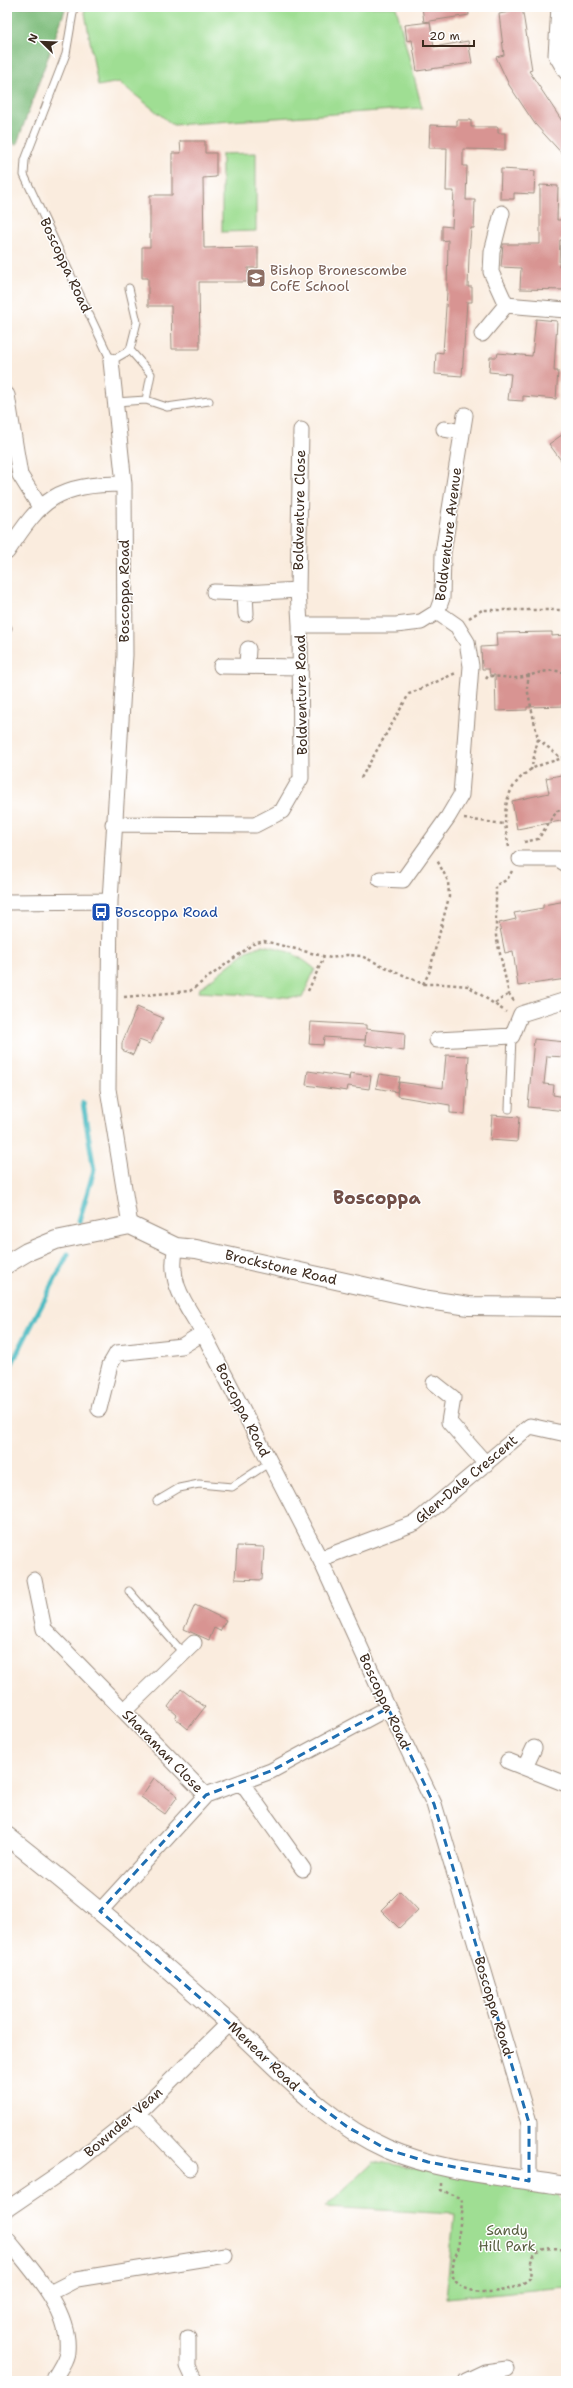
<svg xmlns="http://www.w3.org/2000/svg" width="573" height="2388" font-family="'Shantell Sans',sans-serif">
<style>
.green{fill:#9fde93;stroke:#6d8458}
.forest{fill:#7fbd7d;stroke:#5d744e}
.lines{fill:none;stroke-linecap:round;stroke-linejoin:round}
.stream{stroke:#4cbbc2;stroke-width:5}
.building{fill:#d89492}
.service-casing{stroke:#9a8b7e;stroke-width:9}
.minor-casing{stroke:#9a8b7e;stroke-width:17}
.tertiary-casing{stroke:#9a8b7e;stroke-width:20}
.path{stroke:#9a8b7e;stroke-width:2.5;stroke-dasharray:3 3;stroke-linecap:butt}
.service{stroke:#fff;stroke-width:7}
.minor{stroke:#fff;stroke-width:15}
.tertiary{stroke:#fff;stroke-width:18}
.marked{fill:none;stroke:#1f6fb2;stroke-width:3;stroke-dasharray:8 5;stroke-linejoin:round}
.labels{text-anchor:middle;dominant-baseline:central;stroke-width:3;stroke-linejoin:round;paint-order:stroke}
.street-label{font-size:14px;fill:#3b2a1e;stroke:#fff}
.education-label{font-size:14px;fill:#785e54;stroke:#fff;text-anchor:start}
.transit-label{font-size:14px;fill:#164399;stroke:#fff;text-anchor:start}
.park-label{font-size:14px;fill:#596041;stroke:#fff}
.district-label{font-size:18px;font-weight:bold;fill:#724f47;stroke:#fff}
</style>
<rect width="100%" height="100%" fill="#fff"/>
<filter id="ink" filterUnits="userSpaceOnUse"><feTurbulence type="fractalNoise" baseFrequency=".025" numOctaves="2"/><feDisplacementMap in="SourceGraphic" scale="8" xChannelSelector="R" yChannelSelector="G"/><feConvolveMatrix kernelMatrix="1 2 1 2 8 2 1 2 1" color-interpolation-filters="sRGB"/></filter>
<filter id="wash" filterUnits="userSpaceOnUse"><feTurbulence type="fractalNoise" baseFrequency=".012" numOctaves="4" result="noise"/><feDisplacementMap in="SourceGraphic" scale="16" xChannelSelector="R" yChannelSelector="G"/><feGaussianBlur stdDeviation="0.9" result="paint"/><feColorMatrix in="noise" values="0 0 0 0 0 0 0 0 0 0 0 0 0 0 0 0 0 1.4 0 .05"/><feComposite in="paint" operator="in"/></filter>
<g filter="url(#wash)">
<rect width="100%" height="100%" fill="#faecde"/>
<path class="green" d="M84,7h312l26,101 -249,17 -54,-43 -21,4z
M256,153v78l-34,1v-78z
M263,945c23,4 34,9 52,24l-13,29 -104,-6 1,-3 48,-38z
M374,2161l182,32 10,11v83l-120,11 8,-84 -129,-7z"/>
<path class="forest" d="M7,7h59l-50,139 -7,-10 -2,3z"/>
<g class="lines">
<path class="stream" d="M79,1221l15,-51 -11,-67
M7,1386l4,-21 57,-111"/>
</g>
<g id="blocks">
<path class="building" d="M422,7h46l1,8 -45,7z
M509,7h13l10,63 -3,1 37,56v31l-31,-34 -26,-39 -13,-28 8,-2 -5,-41 11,-2z
M430,22l4,25 34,-6 4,22 -55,8 -5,-31 -5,1 -2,-16z
M457,120h14v7h27v6h7v17l-42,-1v17h4l-1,34h9l-1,28h-3l-2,27 -1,32h4v15h-5l-5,74 -27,-2 1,-22 7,1 4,-61 1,-52 -6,1v-15l10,1 2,-36h-8l1,-43h-18l1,-23 27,1z
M180,141h25v12h11v24l-13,1 1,70 54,-1v21h-10v14h-49l1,67h-28l-1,-43h-23v-28h-6v-31h8v-52h22v-42h9z
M501,169l34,2 -1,23 -20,-1v6h-14z
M540,185l18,1 -1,34h7v20h-4l-1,26h7v24l-46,-1 1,-21 -20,-1 2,-23h37z
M536,319l21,2 -3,50h4l-2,28 -33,-3v5l-15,-1 3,-26 -22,-2 1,-15h7l1,-4 34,3z
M566,432v35l-17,-23z
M552,632v4l14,-1v71l-39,1v3l-31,1 -1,-36h-5l-1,-6h-7l-1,-22 16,-1 -1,-13z
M566,774v46l-49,9 -5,-28 37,-8 -3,-15z
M566,901v78l-48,7 -5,-35 -8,2 -6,-30 17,-4 -2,-6 29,-5v-3z
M137,1007l26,11 -13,26 -11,-4 -6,15 -11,-5v-7z
M311,1022l55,3v4l39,4 -1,18 -39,-6 1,-13 -1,8 -41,-3 -1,8 -14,-1z
M534,1039l32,3v15l-19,-1 -3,28 10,1 -1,10 13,2v14l-38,-4z
M446,1055l23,1 -4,58 -15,-1v-8l-53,-9 2,-14 -2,10 -21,-4 3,-14 21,3 -1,5 44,6z
M308,1071l41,6v3l1,-7 21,3 -2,13 -21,-3 -1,5 -41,-6z
M492,1115l27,2 -2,25 -27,-2z
M237,1546l27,1 -2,33 -27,-1z
M195,1605l31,15 -6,11 -6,-3 -5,12 -25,-11z
M181,1689l24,18 -17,22 -13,-11 2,-3 -9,-8z
M154,1778l24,18 -13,18 -24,-17z
M400,1891l18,19 -19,18 -18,-18z"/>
</g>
</g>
<g filter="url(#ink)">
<use href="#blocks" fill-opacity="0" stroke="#9a8b7e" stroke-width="1"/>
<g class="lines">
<defs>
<path id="service" d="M74,7l-8,47 -41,106 -1,15 87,186 19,-11 21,24 -5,26
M129,288l8,34 -7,28
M115,402l31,-2 21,7 42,-6
M7,628h1
M509,1109l3,-73
M157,1501l22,-13 20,-4 33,3 38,-25
M129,1591l55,63"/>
<path id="minor" d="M559,7l-3,48 10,17
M502,213l-10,39 -1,20 15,33 60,5
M482,334l24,-29
M111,361l13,123 1,171 -15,246 -2,188 22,136
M7,395l13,80 20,32
M444,429l18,3
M7,552c35,-54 50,-68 117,-68
M214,592l31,1 53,-3
M245,593l1,21
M437,612l5,-14 1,-45 22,-138
M300,625h96l25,-3 16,-10
M247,665l1,-16
M221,666l80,1
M113,824l142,1 27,-14 19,-33 -1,-153 -2,-35 3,-160
M520,859h38l8,5
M380,879l23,1 45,-63 13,-22 10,-129 -4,-24 -10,-16 -20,-14
M7,902l103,-1
M437,1040l75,-4 9,-22 45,-14
M176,1247c-9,36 10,57 27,86l117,226 68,149 46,96 95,319v58
M434,1383l19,15 -4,24 37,42
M99,1409l11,-44 7,-12 65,-7 21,-13
M320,1559l95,-36 115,-97 36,8
M34,1580l10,49 162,166
M124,1711l70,-68
M508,1761l58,23
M525,1767l9,-19
M241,1782l62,87
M100,1911l106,-116 65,-24 117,-63
M138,2113l52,55
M7,2209l69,-47 62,-49 91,-90
M7,2239c23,29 64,71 60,112 0,9 -10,21 -14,30
M50,2293l27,-14 148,-24
M188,2338v28l7,15
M466,2381l19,-9 22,-3"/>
<path id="tertiary" d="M7,1264l20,-12 29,-12 74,-15 46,22 20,2 226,50 47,7 97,1
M7,1836c76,60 149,122 221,186 50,45 95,99 159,127 56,24 120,27 179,37"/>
</defs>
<use href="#service" class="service-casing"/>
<use href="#minor" class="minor-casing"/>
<use href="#tertiary" class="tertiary-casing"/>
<path class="path" d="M469,618l13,-8h84
M529,674l-2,14 11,51 -7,31
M486,679l2,-3c10,0 19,2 29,2 14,-1 34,-13 49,-4
M538,739l23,19
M361,778l48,-84 47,-21
M464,819l40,5
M524,842l14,-3 19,-28 9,-2
M509,847c-7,-30 -7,-58 21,-77 9,-6 22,-8 32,-12l4,1
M512,871l-5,9 -11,5v51l13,58 5,7
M423,984l6,-11 20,-76 -1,-16 -11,-21
M308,991l16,-34
M124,997l66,-6 63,-47 11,-3 67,17 16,-3 14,1 62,28h22l23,2 38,26
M495,1003l14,-9
M441,2183v7l20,8c4,12 -1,21 -2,33 -1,5 0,10 0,15 -2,9 -9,18 -7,27 5,28 63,21 78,5 1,-5 0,-11 1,-16 4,-17 22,-13 35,-14"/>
<use href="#service" class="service"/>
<use href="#minor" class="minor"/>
<use href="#tertiary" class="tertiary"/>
</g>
</g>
<path class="marked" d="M388,1708l46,96 95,319v58l-101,-19 -42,-13 -40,-23 -47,-36 -70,-67 -129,-112 106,-116 65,-24z"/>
<defs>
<symbol id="school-square" viewBox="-11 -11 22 22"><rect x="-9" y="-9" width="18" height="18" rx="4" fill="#8d6e63" stroke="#fff"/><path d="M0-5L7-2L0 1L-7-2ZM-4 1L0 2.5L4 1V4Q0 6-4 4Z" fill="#fff"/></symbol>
<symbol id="bus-square" viewBox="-11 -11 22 22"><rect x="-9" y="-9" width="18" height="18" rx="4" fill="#1a4fb4" stroke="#fff"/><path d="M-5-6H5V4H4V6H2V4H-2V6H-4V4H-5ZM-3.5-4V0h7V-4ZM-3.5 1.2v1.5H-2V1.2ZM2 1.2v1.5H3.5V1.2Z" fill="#fff"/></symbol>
</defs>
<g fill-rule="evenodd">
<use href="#school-square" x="245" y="267" width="22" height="22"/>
<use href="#bus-square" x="90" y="901" width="22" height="22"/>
</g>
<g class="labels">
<g class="street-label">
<text transform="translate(66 265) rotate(65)">Boscoppa Road</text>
<text transform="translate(299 510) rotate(-89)">Boldventure Close</text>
<text transform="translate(448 534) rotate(-83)">Boldventure Avenue</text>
<text transform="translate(124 591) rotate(-90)">Boscoppa Road</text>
<text transform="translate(301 695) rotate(-91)">Boldventure Road</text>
<text transform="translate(281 1267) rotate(13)">Brockstone Road</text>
<text transform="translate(243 1410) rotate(63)">Boscoppa Road</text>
<text transform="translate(466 1479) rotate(-40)">Glen-Dale Crescent</text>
<text transform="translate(385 1701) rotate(65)">Boscoppa Road</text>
<text transform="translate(163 1751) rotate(46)">Sharaman Close</text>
<text transform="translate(494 2006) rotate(73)">Boscoppa Road</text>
<text transform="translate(264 2056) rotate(44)">Menear Road</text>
<text transform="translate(123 2122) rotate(-41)">Bownder Vean</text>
</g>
<g class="education-label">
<text x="270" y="270">Bishop Bronescombe<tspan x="270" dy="16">CofE School</tspan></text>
</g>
<g class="transit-label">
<text x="115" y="912">Boscoppa Road</text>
</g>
<g class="park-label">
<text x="507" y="2230">Sandy<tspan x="507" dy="16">Hill Park</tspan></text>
</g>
<g class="district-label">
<text x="377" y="1198">Boscoppa</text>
</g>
</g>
<rect width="573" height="2388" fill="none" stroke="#fff" stroke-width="24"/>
<g transform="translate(42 42) rotate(293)" stroke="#ffffff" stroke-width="3" paint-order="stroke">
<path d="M0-3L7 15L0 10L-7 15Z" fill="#3b2a1e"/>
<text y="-6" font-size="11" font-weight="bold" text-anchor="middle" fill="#3b2a1e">N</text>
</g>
<path d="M423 40v6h51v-6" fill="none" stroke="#3b2a1e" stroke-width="2"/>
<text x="429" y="40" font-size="12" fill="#3b2a1e" stroke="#ffffff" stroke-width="3" paint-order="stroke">20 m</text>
</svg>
